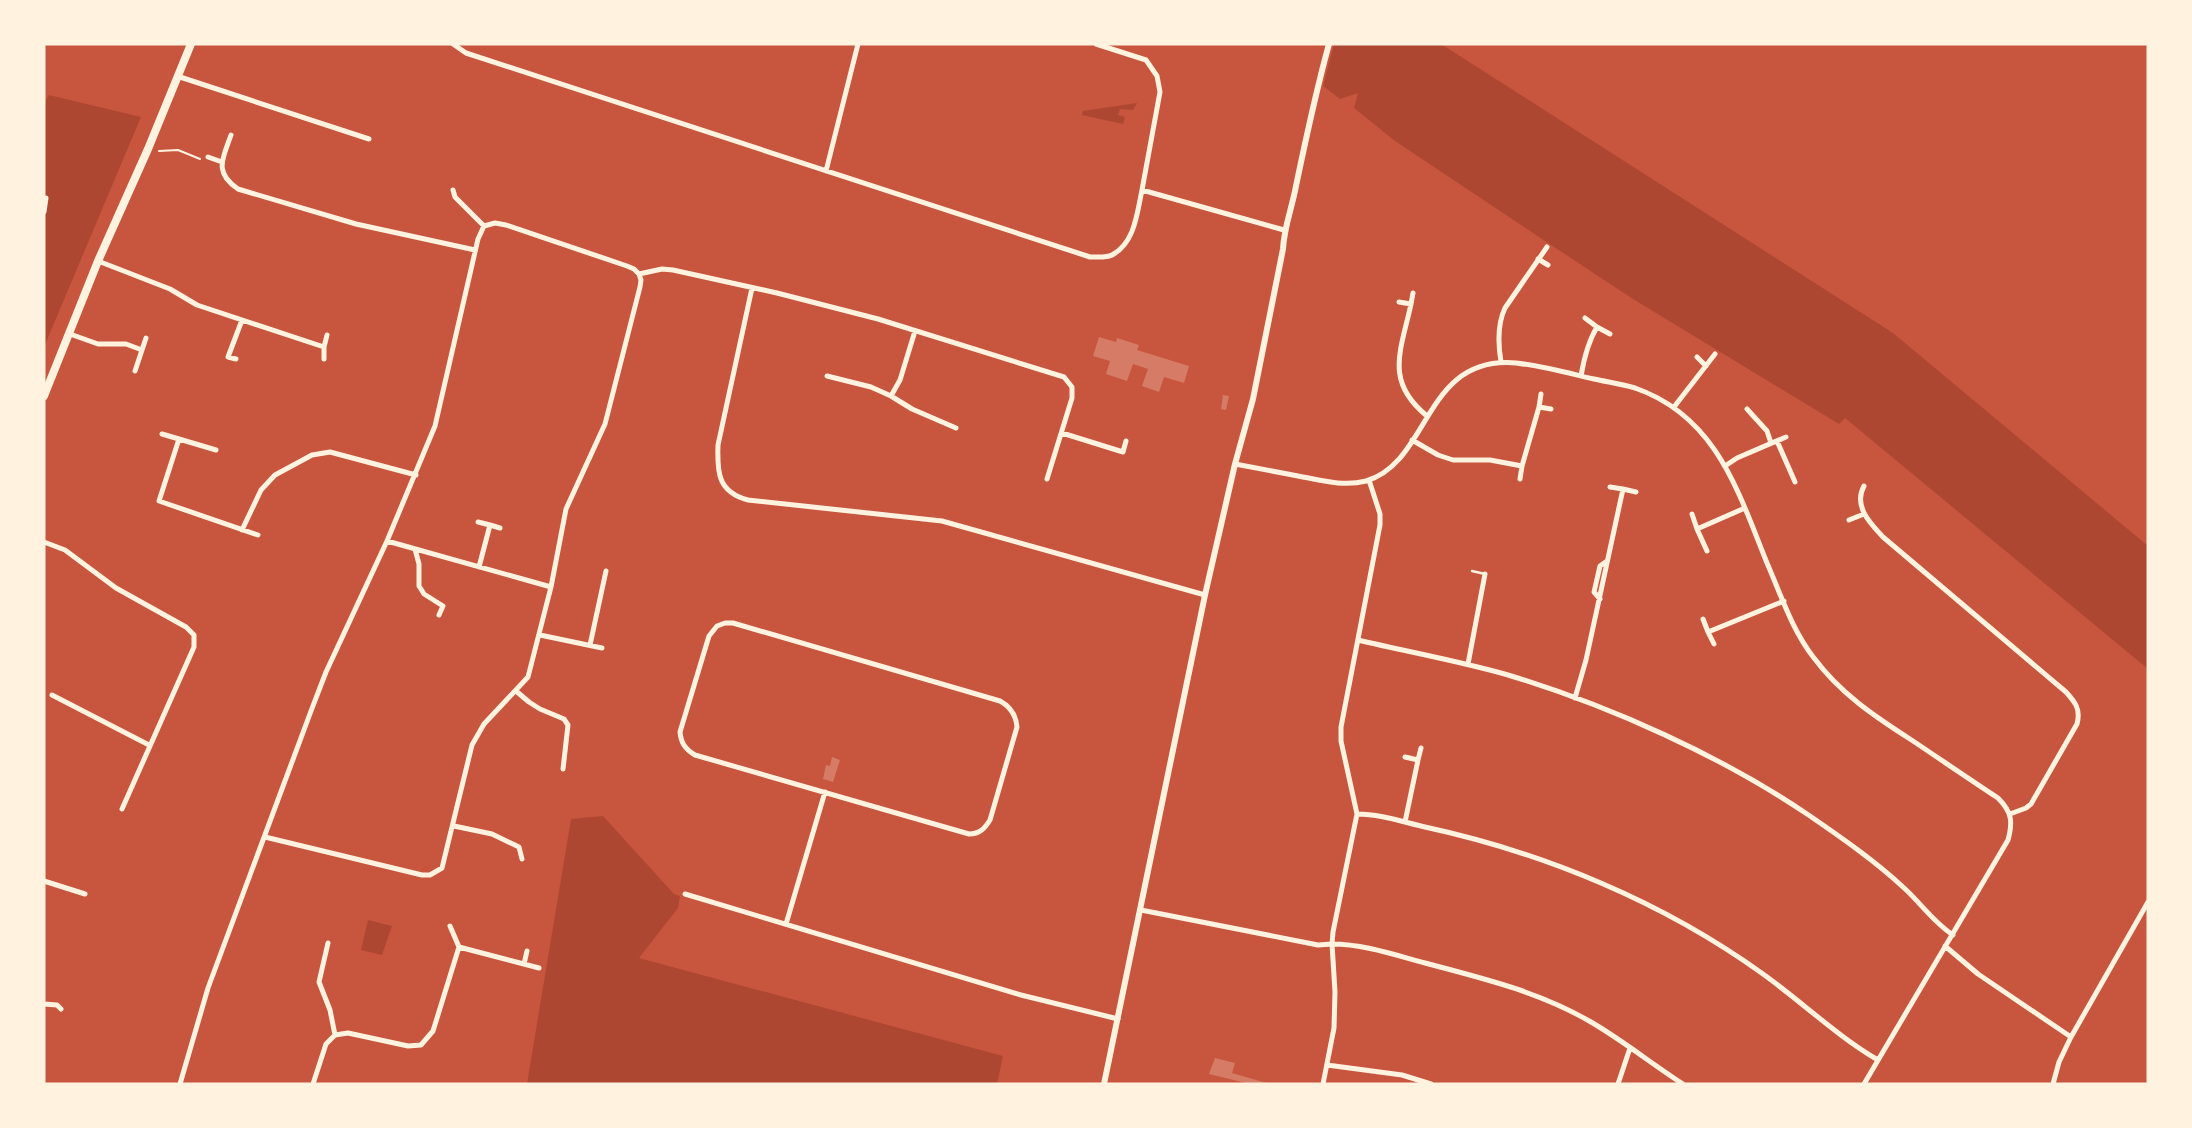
<svg xmlns="http://www.w3.org/2000/svg" width="2192" height="1128" font-family="'Varela Round',sans-serif">
<style>
.green{fill:#ae4732}
.building{fill:#d67c66}
.lines{fill:none;stroke-linecap:round;stroke-linejoin:round}
.path{stroke:#fff3e0;stroke-width:2}
.service{stroke:#fff3e0;stroke-width:2.5}
.minor{stroke:#fff3e0;stroke-width:5}
.tertiary{stroke:#fff3e0;stroke-width:6}
.primary{stroke:#fff3e0;stroke-width:8}
</style>
<rect width="100%" height="100%" fill="#c8553d"/>
<path class="green" d="M1334,44h107l452,289 255,213v123l-303,-251 -6,6 -206,-125 -91,-60 -147,-98 -41,-33 4,-15 -18,6 -17,-13z
M49,95l92,22 -97,230v-244z
M1137,103l-4,7 -13,-1 -2,6 7,2 -2,7 -41,-9 1,-4z
M603,816l71,78 6,2 -2,12 -39,50 364,98 -6,28h-470l44,-265z
M368,920l24,6 -10,29 -21,-5z"/>
<path class="building" d="M1099,337l17,5 1,-4 22,7 -2,5 52,16 -5,17 -20,-6 -5,15 -17,-6 6,-17 -15,-5 -6,17 -21,-7 4,-13 -17,-5z
M1223,395l6,1 -3,14 -5,-1z
M832,757l8,3 -7,22 -10,-3 3,-14 4,1z
M1215,1058l20,5 -3,10 38,11h-20l-41,-10z"/>
<g class="lines">
<path class="path" d="M159,151l19,-1 22,9"/>
<path class="service" d="M1472,571l13,3"/>
<path class="minor" d="M453,44l13,9 624,204c7,0 17,1 22,-2 23,-12 25,-42 30,-65l142,40
M1096,44l50,16 11,16 3,16 -18,98
M177,76l192,63
M231,135c-8,23 -18,37 7,54l118,35 119,26
M208,157l14,5
M826,171l32,-127
M453,190l2,7 29,29
M44,212l2,-14
M1538,259l10,6
M98,261l72,28 27,16 127,42v12
M752,288l-34,157c-1,28 0,47 30,55l194,21 263,74
M1399,302l12,2c-10,47 -27,77 16,112
M1411,304l2,-11
M1585,318l12,9
M70,334l28,10h28l16,6 -7,21
M324,347l3,-12
M142,350l4,-12
M1697,357l9,9
M236,359l-8,-2 14,-37
M1501,362c-3,-18 -4,-37 4,-54l42,-61
M827,376l44,11 20,9 9,-16 15,-49
M1581,376c3,-18 7,-34 16,-49l13,7
M891,396l21,13 44,19
M1539,407l2,-13
M1674,407l41,-53
M1747,409l20,22 4,12
M1062,433l61,19 3,-11
M162,434l17,5
M1412,440l26,15 15,5h37l32,6 -2,13
M1777,441l18,41
M216,450l-37,-11 -20,62 99,34
M1235,464c21,4 42,8 63,12 22,4 45,11 68,5 65,-19 57,-126 150,-118 26,3 52,10 78,16 13,3 28,5 41,9 81,28 103,103 132,175 14,32 25,67 47,95 26,35 60,58 96,81 30,20 59,40 88,59 14,14 15,24 10,42l-144,244
M1522,466l17,-59 12,2
M1725,466l12,-8 49,-21
M1369,480l11,34v11l-39,202v14l16,73 -24,118 -1,12c31,0 63,11 93,19 57,15 115,29 166,59 31,18 61,42 92,62
M1864,486c-11,20 6,37 19,51l183,155c9,10 15,17 11,32l-46,80 -5,4 -16,6
M1610,487l13,2
M1692,514l5,15
M1849,520l15,-6
M478,522l12,3
M242,530l19,-40 14,-15 37,-20 18,-3 86,23
M387,541l164,46
M44,542l21,8 51,38 70,39 8,8v12l-72,162
M415,549l4,15v22l5,8 19,12 -4,9
M1707,551l-10,-22 48,-21
M479,567l11,-42 10,3
M1600,599l-6,-7 6,-26 7,-5
M1703,619l5,13 76,-31
M725,623h8l267,78c11,6 16,14 17,26l-27,93c-5,8 -10,14 -21,14l-274,-79c-10,-6 -14,-12 -15,-23l29,-96 8,-10z
M1708,632l6,12
M540,635l62,13
M1358,640c50,12 101,21 150,35 102,31 214,81 302,141 32,22 65,45 93,71 17,15 30,35 50,48
M590,645l16,-74
M1468,664l17,-90
M516,691l13,11 11,7 24,10 4,6 -5,44
M52,695l97,50
M1575,698l11,-38 37,-171 13,3
M1405,757l13,3 -13,62
M1418,760l3,-12
M1357,814c23,0 46,8 68,13 120,26 238,75 338,147 39,28 74,62 115,86
M454,826l38,8 27,13 3,12
M265,837l157,38h8l12,-7 30,-123 12,-21 44,-47 23,-90 15,-78 39,-85 35,-137 1,-7 -2,-6
M44,881l41,13
M685,894l336,101 97,24
M1141,910l177,35 14,-1 3,48 -1,36 -11,56
M786,924l39,-132
M450,926l9,21
M328,943l-9,39 11,28 5,25
M1945,946l33,28 93,63
M524,964l3,-13
M44,1004l13,1 4,4
M1327,1065l75,10 29,9
M180,1084l28,-96 103,-277 15,-39 61,-131 48,-115 43,-187 6,-13 11,-3 11,2 121,41 7,3 5,5 23,-5 11,1 104,23 101,26 186,58 8,10v11l-25,81
M313,1084l13,-40 9,-9 13,-2 60,13 13,-1 12,-14 26,-84 80,21
M1618,1084l12,-36
M2053,1084l6,-22 12,-25 77,-135"/>
<path class="tertiary" d="M1104,1084l101,-489 30,-131 18,-65 30,-150c1,-22 9,-41 13,-63 10,-48 20,-95 33,-142"/>
<path class="primary" d="M44,396l54,-135 50,-112 43,-105"/>
</g>
<rect width="2192" height="1128" fill="none" stroke="#fff3e0" stroke-width="91"/>
</svg>
